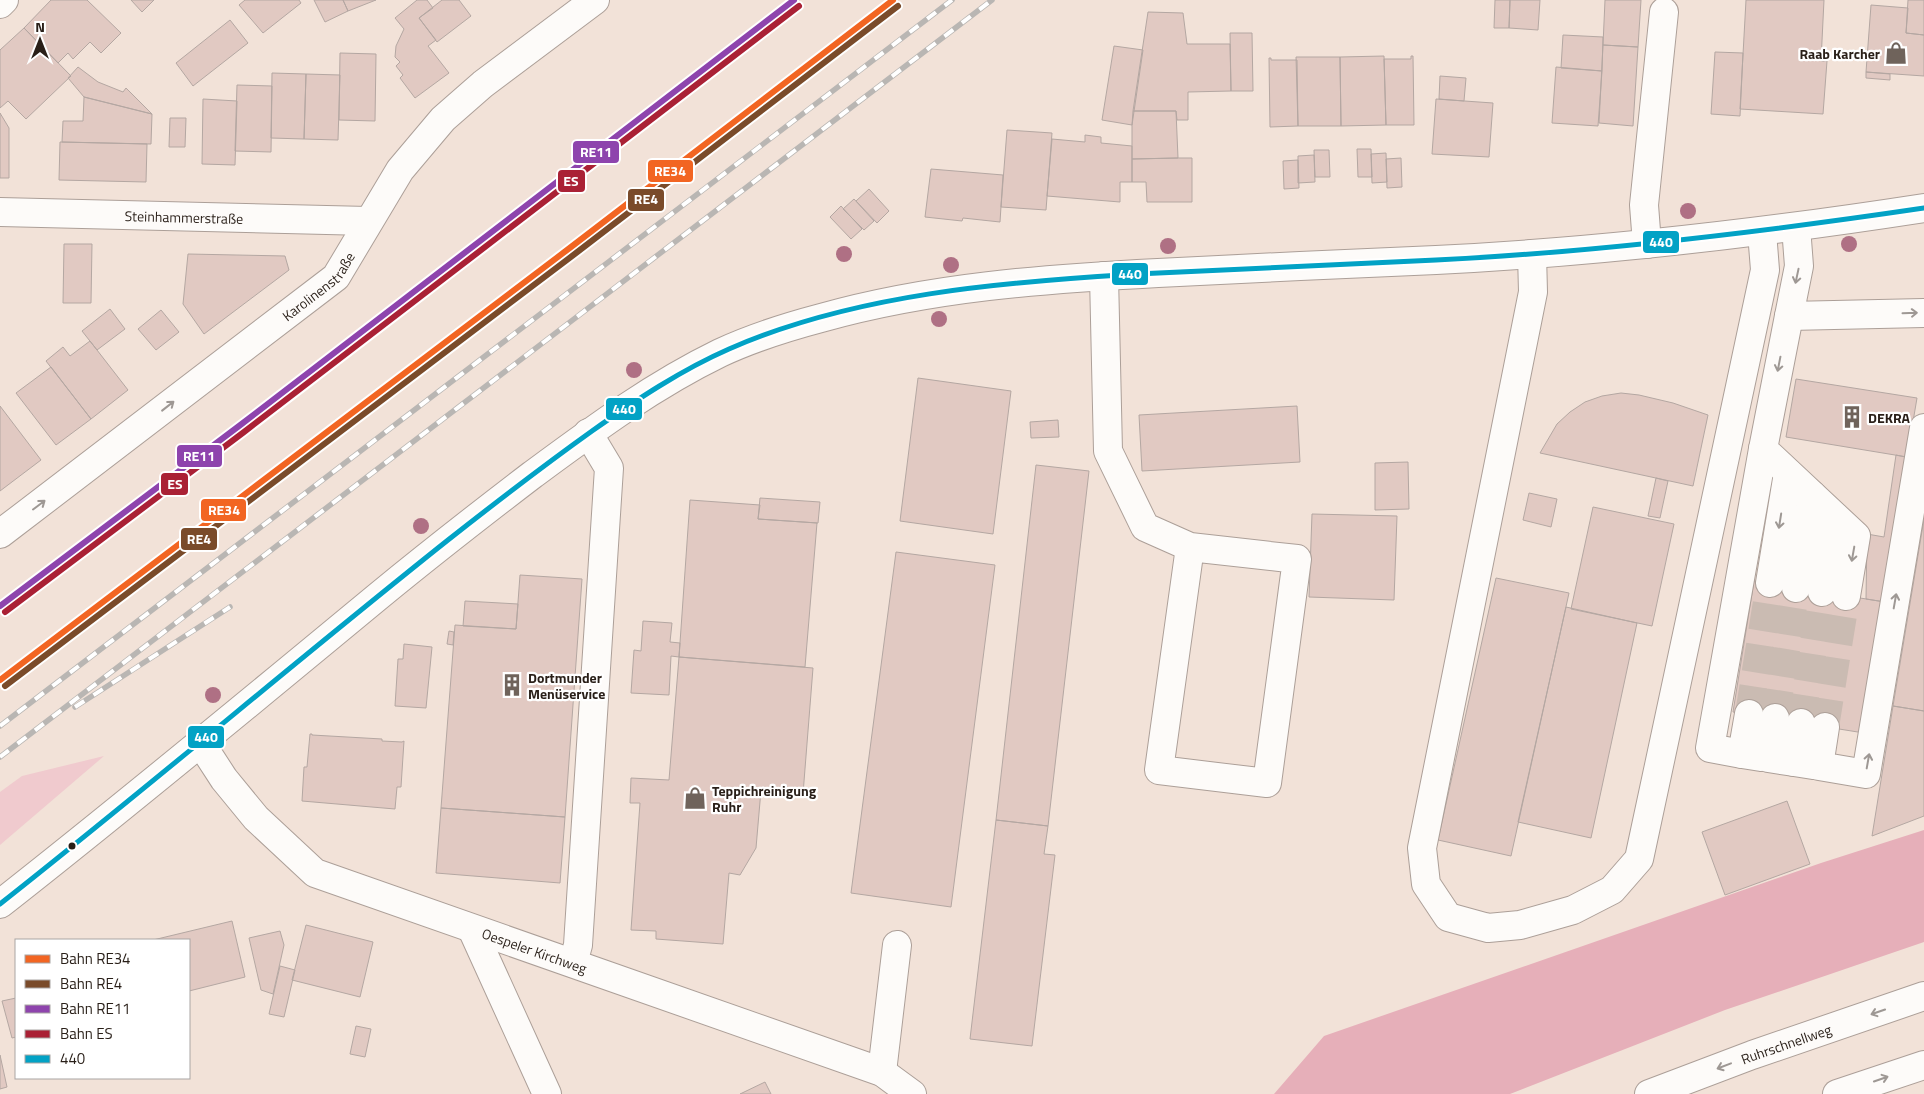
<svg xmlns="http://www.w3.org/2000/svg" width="1924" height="1094" font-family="'Titillium Web',sans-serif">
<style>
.green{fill:#f0cace}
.forest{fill:#e6afb9}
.building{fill:#e1c9c2;stroke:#b4a7a2}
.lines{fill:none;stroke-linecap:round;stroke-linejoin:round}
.minor-tunnel{stroke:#cabbb2;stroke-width:28;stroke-dasharray:28 14;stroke-linecap:butt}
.minor-casing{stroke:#ac9f98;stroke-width:30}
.highway-casing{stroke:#ac9f98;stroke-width:30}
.minor{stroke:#fdfbf9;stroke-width:28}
.highway{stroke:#fdfbf9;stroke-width:28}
.rail-casing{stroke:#b9b6b3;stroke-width:5.5}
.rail{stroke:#fff;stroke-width:4;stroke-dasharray:11;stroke-linecap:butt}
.bus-1-casing{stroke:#fff;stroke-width:9}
.bus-1{stroke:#02a2c5;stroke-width:5}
.rail-1-casing{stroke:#fff;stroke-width:10}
.rail-2-casing{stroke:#fff;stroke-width:10}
.rail-3-casing{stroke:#fff;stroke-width:10}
.rail-4-casing{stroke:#fff;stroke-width:10}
.rail-1{stroke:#f26522;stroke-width:6}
.rail-2{stroke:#7a4b2a;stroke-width:6}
.rail-3{stroke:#8e44ad;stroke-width:6}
.rail-4{stroke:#aa2135;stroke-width:6}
.tree{fill:#af7084}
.oneway{stroke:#9e9894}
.bus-dot{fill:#291f18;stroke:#fff;stroke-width:2}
.labels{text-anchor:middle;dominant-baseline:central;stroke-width:4.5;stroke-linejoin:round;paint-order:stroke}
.poi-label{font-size:14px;font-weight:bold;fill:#291f18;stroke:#fff;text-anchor:start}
.street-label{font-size:14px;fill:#291f18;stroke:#fff}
.line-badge{stroke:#fff;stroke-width:2}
.badge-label{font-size:14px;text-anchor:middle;font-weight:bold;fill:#fff}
</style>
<rect width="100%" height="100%" fill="#f2e2d8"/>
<path class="green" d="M104,756l-104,89v-53l22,-16z"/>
<path class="forest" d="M1924,830v112l-199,68 -215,84h-236l50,-58 497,-173z"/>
<path class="building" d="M51,0h36l34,33 -20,20 -11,-11 -17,17 -5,-6 -10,10 -34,-35z
M131,0h23l-12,12z
M245,0h54l2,3 -38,30 -24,-28z
M314,0h29l5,11 -23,11z
M343,0h33l-28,11z
M417,0h10l6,8 -14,10 17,22 -8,6 21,27 -34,25 -15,-20 3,-3 -7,-9 4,-4 -5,-5 1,-11 8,-17 -9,-11z
M442,0h17l12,16 -34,26 -18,-24z
M1495,0h15l-1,28h-15z
M1510,0h30l-2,30 -29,-2z
M1605,0h36l-3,47 -35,-2z
M1746,0h78l-3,61h6l-4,53 -83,-5z
M1908,0h16v35l-18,-2z
M1871,5l37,3 -2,25 18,2v41l-58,-4z
M1148,12l35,1 4,31h43l1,47 -43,1v28h-11l-1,-9h-43z
M230,20l18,23 -55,43 -17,-23z
M24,28l47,48 -45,43 -18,-18 -8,7v-58z
M1230,33h22l1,58h-22z
M1563,35l40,2 -1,34 -41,-3z
M1603,45l35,2 -5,79 -34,-3z
M1114,46l29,4 -11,75 -30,-5z
M1715,52l28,1 -3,63 -29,-2z
M340,53l36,1 -1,67 -36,-1z
M1384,56l2,69 -45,1 -1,-69z
M1411,56h2l1,69h-28l-2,-66h27z
M1296,57h44l1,69h-43z
M1269,58h2v2h26l1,66 -28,1z
M78,67l20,15 25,10 3,-4 26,26 -68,-17 -16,-19z
M1556,67l46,4 -4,55 -46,-3z
M1866,72l24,2v6l-24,-2z
M272,73l34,1 -2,65 -33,-1z
M306,74l34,1 -2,65 -34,-1z
M1440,76l26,2 -2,23 -25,-2z
M237,85l35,1 -1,66 -36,-1z
M84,97l68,17 -1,30 -89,-2 1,-21h20z
M203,99l34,2 -2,64 -33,-1z
M1436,99l57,4 -4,54 -57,-3z
M1133,111h43l2,47 -46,1v-34z
M0,113l9,15v50h-9z
M170,118h16l-1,29h-16z
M1007,130l45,3 -6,77 -45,-3z
M1085,135l16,2v6l31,3v36h-12v20l-73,-6 5,-57 33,3z
M60,142l87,2 -1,38 -87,-2z
M1357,149h14l1,28h-14z
M1314,150h15l1,27h-15z
M1386,153l1,29 -15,1 -1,-29z
M1314,155l1,27 -17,1v-27z
M1178,158h14v44h-45l-1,-20h-14v-23z
M1401,158l1,29 -15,1 -1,-29z
M1298,160l1,28 -15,1 -1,-28z
M931,169l72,6 -3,47 -37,-4 -1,3 -37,-4z
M869,189l20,22 -12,12 -21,-22z
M854,199l20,22 -10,9 -21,-21z
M841,206l21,23 -11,10 -21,-22z
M64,244h28l-1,59h-28z
M188,254l97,2 4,14 -85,64 -21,-30z
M110,309l15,20 -28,21 -15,-19z
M161,310l18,22 -23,18 -18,-21z
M90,341l38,49 -37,29 -45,-58 17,-14 7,9z
M51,367l40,52 -35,26 -40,-52z
M918,378l93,13 -18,143 -93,-13z
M1796,379l121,19 -10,59 -121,-20z
M1621,393l18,2 34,8 35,12 -15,71 -153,-33 17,-29 13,-12 15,-10 17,-6z
M0,406l41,54 -41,31z
M1297,406l3,56 -158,9 -3,-56z
M1058,420l1,17 -28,1 -1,-16z
M1896,455l14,3 -25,144 -19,-3 1,-65 17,3z
M1408,462l1,47 -34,1v-47z
M1036,465l53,6 -41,355 -52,-6z
M1656,478l12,3 -8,37 -12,-2z
M1529,493l28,6 -6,28 -28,-7z
M760,498l60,4 -2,21 -60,-4z
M690,500l70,5 -2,14 59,4 -12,144 -126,-10z
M1593,507l81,17 -22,102 -81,-17z
M1312,514l85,2 -3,84 -85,-3z
M1924,519v192l-31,-5z
M896,552l99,13 -44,342 -100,-14z
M520,575l62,4 -17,238 -124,-9 14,-183 61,4z
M1496,578l73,15 -58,263 -73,-16z
M1754,581l131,21 -21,131 -131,-21z
M465,601l53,3 -2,25 -53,-3z
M1566,607l71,16 -46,215 -73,-16z
M643,621l29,2 -2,19 10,1 -1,14 -8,-1 -2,39 -38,-2 3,-43 7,1z
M449,631l5,1 -1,13 -6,-1z
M404,644l28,3 -6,61 -31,-2 3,-47h5z
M679,657l134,11 -10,126 -42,-4 -5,58 -16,27 -11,-2 -6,71 -67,-5v-8l-25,-1 9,-127h-10l1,-25 38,2z
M1893,706l31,5v105l-52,20z
M310,734h2v1l70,4v2l20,1 2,-1 -3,46h-4l-2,22 -93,-8 2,-34h3z
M1787,801l23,63 -85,31 -23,-63z
M441,808l124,9 -5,66 -124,-10z
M996,820l52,6 -4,28 11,1 -23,191 -62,-7z
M232,921l13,56 -56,14v-51h-36z
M306,925l67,17 -13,55 -68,-17z
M280,931l4,14 -11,49 -12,-4 -12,-52z
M280,966l15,4 -11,47 -15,-3z
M16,998v39l-4,1 -10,-37z
M356,1026l15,3 -6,28 -15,-3z
M0,1055l7,32 -7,2z
M765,1082l6,12h-31z"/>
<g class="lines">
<path class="minor-tunnel" d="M1749,714l21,-131
M1775,718l21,-130
M1801,723l21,-131
M1825,727l21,-131"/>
<defs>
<g id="minor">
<path d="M0,4l4,-4"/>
<path id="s1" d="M0,212l368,9"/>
<path d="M1796,227l3,39 -10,50 135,-3"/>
<path d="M1647,244l-3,-39 20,-193"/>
<path d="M1532,254l1,38 -111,556 4,36 22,33 40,11 32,-3 53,-15 39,-20 27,-31 126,-589 -3,-38"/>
<path d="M1104,276l4,175 37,76 45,20 107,12 -30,224 -108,-13 31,-223"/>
<path d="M1789,316l-26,133 93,87 -10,60"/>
<path id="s2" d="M0,534l336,-257 64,-107 43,-51 40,-35 112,-84"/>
<path d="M1770,583l18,-110"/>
<path d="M1796,588l16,-93"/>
<path d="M1822,592l13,-75"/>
<path d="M1749,714l-7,40 19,3"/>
<path d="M1775,718l-7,40 26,4"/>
<path d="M1801,723l-7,39 19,3"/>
<path d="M1825,727l-6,39 47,8 58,-346"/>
<path id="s3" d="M200,742l24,37 32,39 59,55 567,199 30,22"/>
<path d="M1742,754l-32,-6 53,-299"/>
<path d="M0,904c129,-101 255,-206 381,-310 50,-41 100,-80 151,-119 61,-45 120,-89 188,-122 32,-15 67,-26 101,-35 110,-31 223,-39 337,-45 93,-5 185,-9 278,-13 163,-8 326,-27 488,-52"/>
<path d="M472,929l75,165"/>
<path d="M573,963l5,-18 31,-477 -21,-35"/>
<path d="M882,1072l15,-127"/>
</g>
<g id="highway">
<path id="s4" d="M1649,1094l103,-39 172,-59"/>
<path d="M1837,1094l87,-29"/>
</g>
</defs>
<use href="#minor" class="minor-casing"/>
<use href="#highway" class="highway-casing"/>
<use href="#minor" class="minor"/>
<use href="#highway" class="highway"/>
<defs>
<path id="rail" d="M75,707l155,-100
M0,726l952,-726
M0,757l992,-757"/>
</defs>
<use href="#rail" class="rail-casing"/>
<use href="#rail" class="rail"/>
<defs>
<path id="bus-1" d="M0,904c151,-119 297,-244 448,-364 47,-37 95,-74 144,-109 44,-31 89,-61 137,-82 125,-55 274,-67 408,-75 100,-5 199,-9 299,-14 163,-8 326,-28 488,-52"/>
</defs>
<use href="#bus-1" class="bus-1-casing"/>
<use href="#bus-1" class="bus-1"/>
<defs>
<path id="rail-1" d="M0,680l571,-433 322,-247"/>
<path id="rail-2" d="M5,686l571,-433 322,-247"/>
<path id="rail-3" d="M0,606l239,-180 555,-426"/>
<path id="rail-4" d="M5,612l239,-180 555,-426"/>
</defs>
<use href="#rail-1" class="rail-1-casing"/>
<use href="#rail-2" class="rail-2-casing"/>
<use href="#rail-3" class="rail-3-casing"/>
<use href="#rail-4" class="rail-4-casing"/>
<use href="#rail-1" class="rail-1"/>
<use href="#rail-2" class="rail-2"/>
<use href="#rail-3" class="rail-3"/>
<use href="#rail-4" class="rail-4"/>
</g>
<g class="tree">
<circle cx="1688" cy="211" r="8"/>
<circle cx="1849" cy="244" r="8"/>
<circle cx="1168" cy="246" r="8"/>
<circle cx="844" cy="254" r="8"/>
<circle cx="951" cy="265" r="8"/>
<circle cx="939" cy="319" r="8"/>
<circle cx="634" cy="370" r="8"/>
<circle cx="421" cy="526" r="8"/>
<circle cx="213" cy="695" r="8"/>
</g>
<defs><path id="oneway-shaft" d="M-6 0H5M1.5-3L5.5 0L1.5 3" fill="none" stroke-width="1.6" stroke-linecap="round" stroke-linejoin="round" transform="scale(1.25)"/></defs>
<g class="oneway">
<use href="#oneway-shaft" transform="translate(1797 276) rotate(102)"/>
<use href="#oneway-shaft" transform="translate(1910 313) rotate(-2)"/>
<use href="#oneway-shaft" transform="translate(1779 364) rotate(101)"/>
<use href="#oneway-shaft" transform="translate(168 406) rotate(-38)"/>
<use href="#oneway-shaft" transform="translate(39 505) rotate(-37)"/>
<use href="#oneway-shaft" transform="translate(1780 521) rotate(99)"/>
<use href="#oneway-shaft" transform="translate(1853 554) rotate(100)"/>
<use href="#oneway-shaft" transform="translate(1895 601) rotate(-80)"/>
<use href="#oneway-shaft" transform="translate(1868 761) rotate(-80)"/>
<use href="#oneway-shaft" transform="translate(1878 1012) rotate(161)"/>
<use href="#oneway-shaft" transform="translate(1724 1066) rotate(159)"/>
<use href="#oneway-shaft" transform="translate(1881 1079) rotate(-19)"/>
</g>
<defs>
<symbol id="shop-bare" viewBox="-9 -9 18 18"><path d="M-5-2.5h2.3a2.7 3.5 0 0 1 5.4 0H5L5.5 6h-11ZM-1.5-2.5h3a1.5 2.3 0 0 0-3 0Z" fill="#6f635b" stroke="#fff" stroke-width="2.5" paint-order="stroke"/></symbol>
<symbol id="building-bare" viewBox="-9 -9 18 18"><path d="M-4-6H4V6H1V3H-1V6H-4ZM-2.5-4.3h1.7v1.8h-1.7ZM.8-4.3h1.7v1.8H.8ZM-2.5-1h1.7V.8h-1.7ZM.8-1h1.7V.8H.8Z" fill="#6f635b" stroke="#fff" stroke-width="2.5" paint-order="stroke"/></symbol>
</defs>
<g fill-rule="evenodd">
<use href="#shop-bare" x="1880" y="37" width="32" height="32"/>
<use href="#building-bare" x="1836" y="401" width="32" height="32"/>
<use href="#building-bare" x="496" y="669" width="32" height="32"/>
<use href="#shop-bare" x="679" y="782" width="32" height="32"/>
</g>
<circle class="bus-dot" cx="72" cy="846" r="4.5"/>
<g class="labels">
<g class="poi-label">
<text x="1880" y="53" text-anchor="end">Raab Karcher</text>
<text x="1868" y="417">DEKRA</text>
<text x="528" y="677">Dortmunder<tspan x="528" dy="16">Menüservice</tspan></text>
<text x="712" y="790">Teppichreinigung<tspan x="712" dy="16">Ruhr</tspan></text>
</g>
<g class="street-label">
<text stroke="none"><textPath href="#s1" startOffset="184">Steinhammerstraße</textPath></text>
<text stroke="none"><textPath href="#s2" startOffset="404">Karolinenstraße</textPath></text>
<text stroke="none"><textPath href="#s3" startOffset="408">Oespeler Kirchweg</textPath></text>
<text stroke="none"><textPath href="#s4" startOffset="146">Ruhrschnellweg</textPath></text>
</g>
</g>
<g class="line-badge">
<rect x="572" y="140" width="48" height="24" rx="5" fill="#8e44ad"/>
<rect x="647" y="159" width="47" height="24" rx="5" fill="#f26522"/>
<rect x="557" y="169" width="29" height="24" rx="5" fill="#aa2135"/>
<rect x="627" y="188" width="38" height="24" rx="5" fill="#7a4b2a"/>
<rect x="1642" y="230" width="38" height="24" rx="5" fill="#02a2c5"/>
<rect x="1111" y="262" width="38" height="24" rx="5" fill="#02a2c5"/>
<rect x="605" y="397" width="38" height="24" rx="5" fill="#02a2c5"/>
<rect x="176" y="444" width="47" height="24" rx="5" fill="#8e44ad"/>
<rect x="160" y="472" width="29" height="24" rx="5" fill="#aa2135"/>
<rect x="200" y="498" width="47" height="24" rx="5" fill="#f26522"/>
<rect x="180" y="527" width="38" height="24" rx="5" fill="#7a4b2a"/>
<rect x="187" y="725" width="38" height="24" rx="5" fill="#02a2c5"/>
</g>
<g class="badge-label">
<text x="596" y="157">RE11</text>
<text x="670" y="176">RE34</text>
<text x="571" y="186">ES</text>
<text x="646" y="204">RE4</text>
<text x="1661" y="247">440</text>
<text x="1130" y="279">440</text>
<text x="624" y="414">440</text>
<text x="199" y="461">RE11</text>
<text x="175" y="489">ES</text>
<text x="224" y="515">RE34</text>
<text x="199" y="544">RE4</text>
<text x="206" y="742">440</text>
</g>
<rect x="15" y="939" width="175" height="140" fill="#ffffff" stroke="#a9a5a3"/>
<rect x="25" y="955" width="25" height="8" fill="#f26522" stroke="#a9a5a3"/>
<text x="60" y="964" font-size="15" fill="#291f18">Bahn RE34</text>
<rect x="25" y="980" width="25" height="8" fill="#7a4b2a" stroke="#a9a5a3"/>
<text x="60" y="989" font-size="15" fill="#291f18">Bahn RE4</text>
<rect x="25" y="1005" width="25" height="8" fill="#8e44ad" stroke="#a9a5a3"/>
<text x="60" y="1014" font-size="15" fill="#291f18">Bahn RE11</text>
<rect x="25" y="1030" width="25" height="8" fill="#aa2135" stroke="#a9a5a3"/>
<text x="60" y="1039" font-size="15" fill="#291f18">Bahn ES</text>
<rect x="25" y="1055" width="25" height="8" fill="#02a2c5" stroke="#a9a5a3"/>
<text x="60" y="1064" font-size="15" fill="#291f18">440</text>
<g transform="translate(40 40)" stroke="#ffffff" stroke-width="4" paint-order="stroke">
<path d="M0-4L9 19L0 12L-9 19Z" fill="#291f18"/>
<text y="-8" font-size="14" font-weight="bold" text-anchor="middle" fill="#291f18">N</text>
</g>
</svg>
